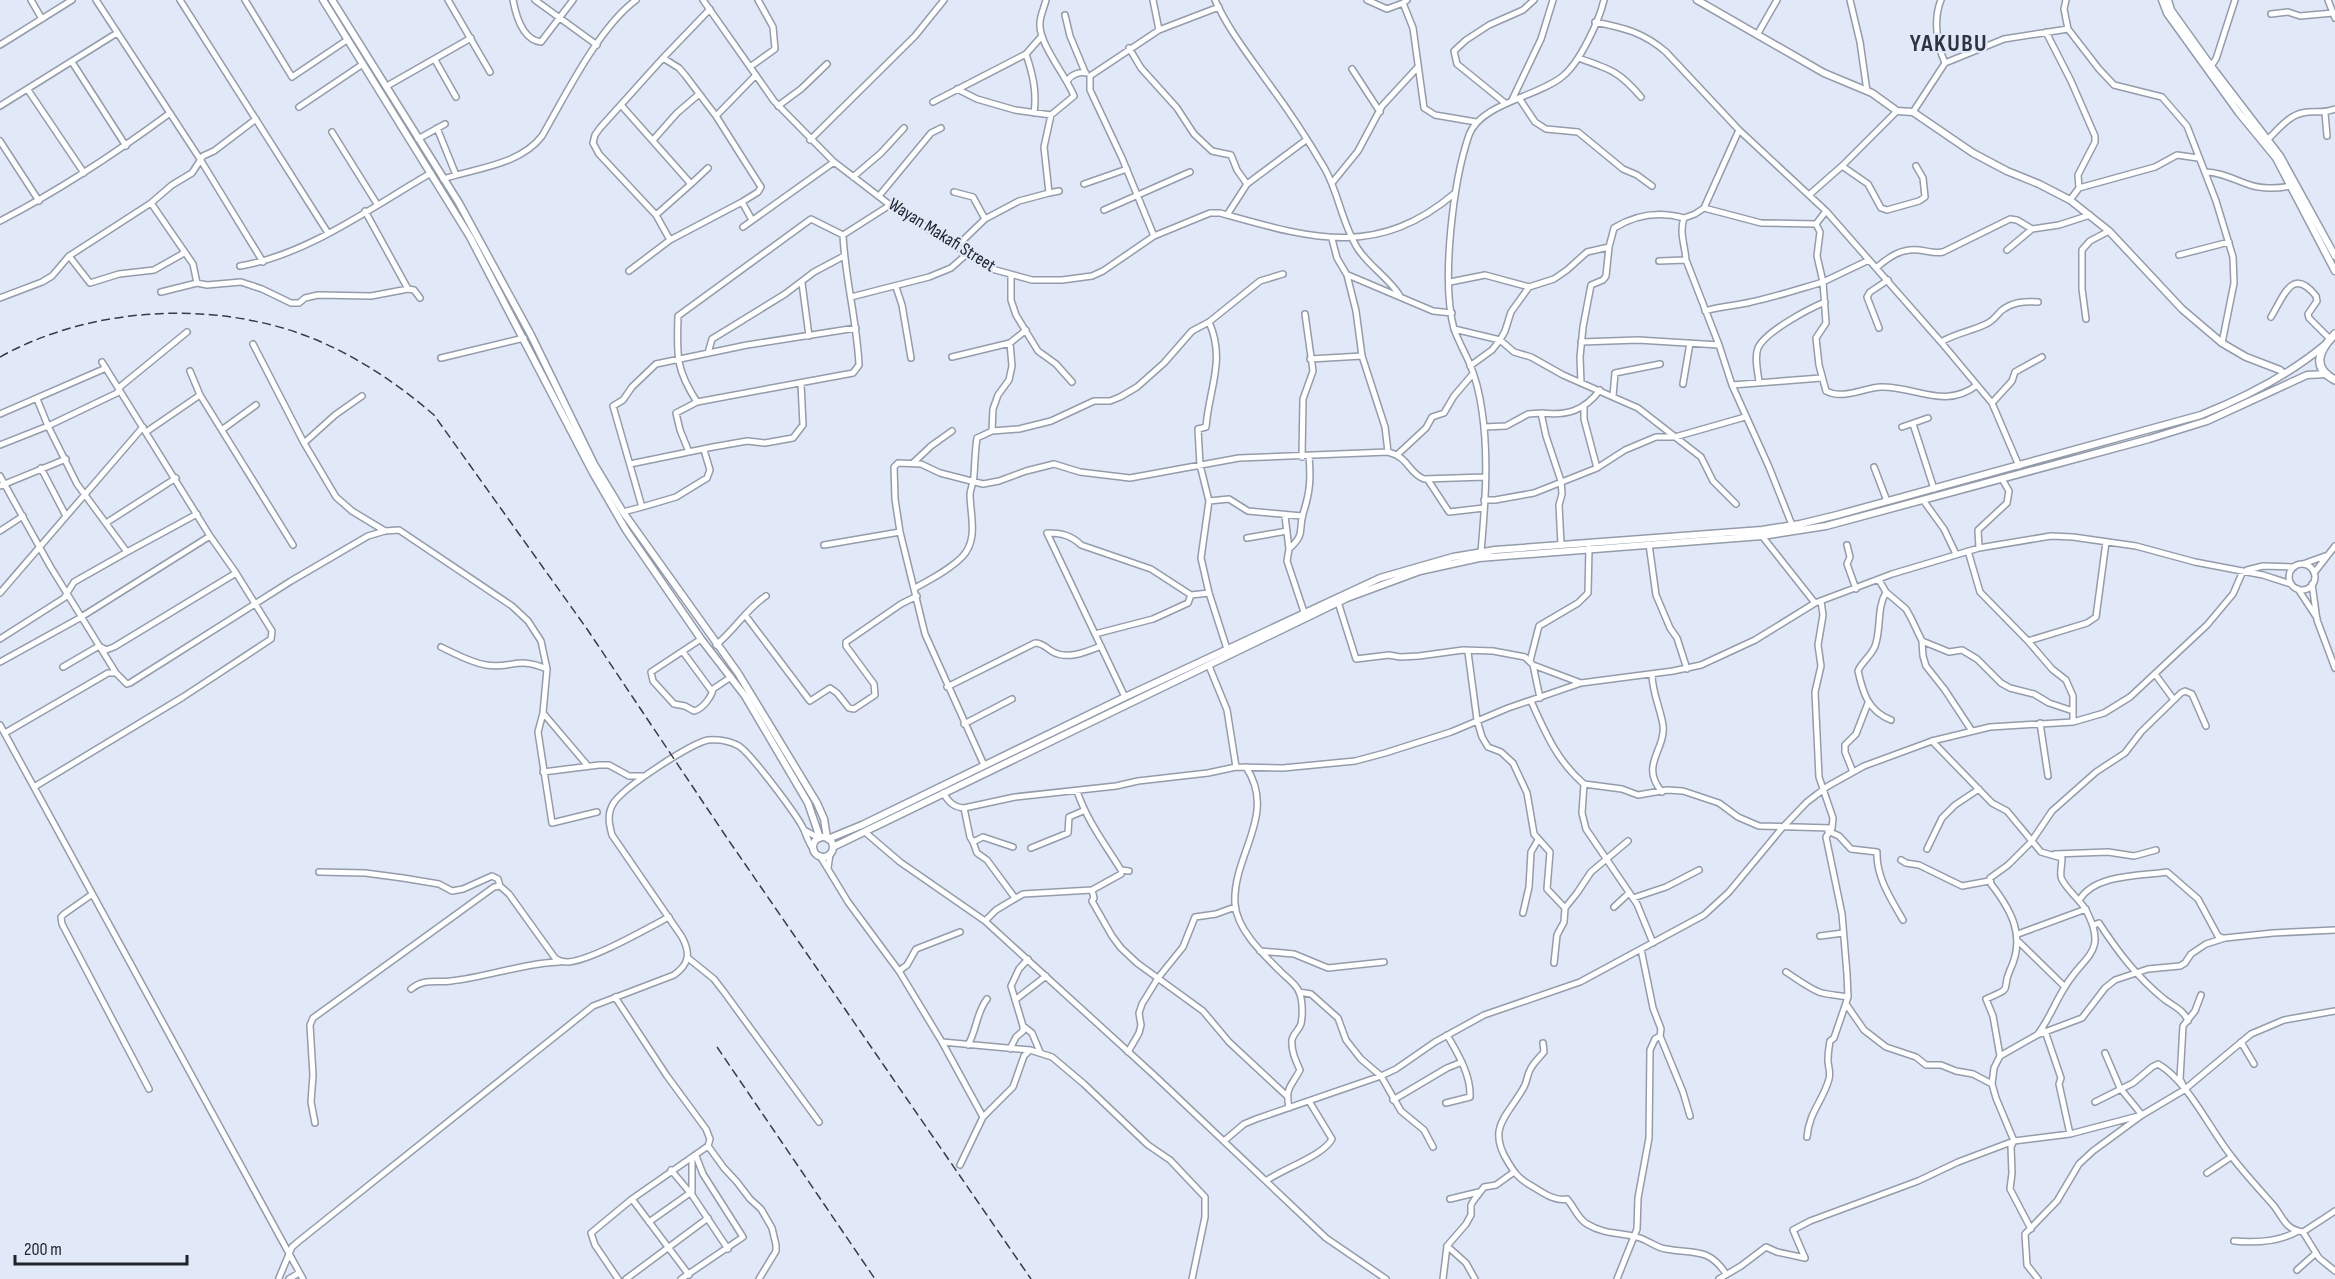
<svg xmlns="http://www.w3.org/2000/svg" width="2335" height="1279" font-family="'Sofia Sans Condensed',sans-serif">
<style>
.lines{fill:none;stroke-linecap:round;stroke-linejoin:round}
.minor-casing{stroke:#949caa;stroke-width:8}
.tertiary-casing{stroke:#949caa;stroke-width:9}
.secondary-casing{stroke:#949caa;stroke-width:10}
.minor{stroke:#fff;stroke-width:5}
.tertiary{stroke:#fff;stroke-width:6}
.secondary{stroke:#fff;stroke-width:7}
.rail{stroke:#383b43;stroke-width:1.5;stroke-dasharray:9 4.5;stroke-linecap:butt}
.labels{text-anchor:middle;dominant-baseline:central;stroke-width:4.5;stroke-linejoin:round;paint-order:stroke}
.street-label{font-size:18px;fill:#202329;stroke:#e1e9f9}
.district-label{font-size:24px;font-weight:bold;letter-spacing:1.5px;fill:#2d333f;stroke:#e1e9f9}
</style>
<rect width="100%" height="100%" fill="#e1e9f9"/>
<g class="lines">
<defs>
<path id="minor" d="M31,0l11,19
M96,0l104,159 63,103
M180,0l148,233
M245,0l47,77 55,-37
M448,0l42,72
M513,0c3,16 10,40 28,42l32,-42
M535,0l62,45
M703,0l71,101 60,61 56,43 102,64 40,11h30l30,-4 11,-5 51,-35 56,-23h10c90,25 156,47 235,-20
M1153,0l6,30
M1215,0c14,31 35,57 54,84 20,27 39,56 56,85 14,25 17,55 33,80 12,18 31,29 42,47
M1367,0l20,9 16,-6
M1407,0l-4,3 10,25 11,80 11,7 41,7
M1850,0l10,42 7,49
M1941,0c-8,19 -4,45 4,63
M2066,0l-2,9 4,20
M2328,0l7,18
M2271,14l17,-2 12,4 33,-3
M1065,15l5,21 15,36
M1595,22c29,6 48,10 71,30l73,78 87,81 115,131 51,61 27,63
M2046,32l25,49 24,55v6l-17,33 1,13 -9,12
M1757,35l20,-35
M0,45l72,-45
M1129,48l12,20 36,40 17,26 18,17 19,4 6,15 10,14
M1026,54c7,21 11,38 8,59
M663,58l47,-49
M1578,58c32,11 41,13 63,39
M435,60l21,37
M72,62l54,84
M2211,66l5,-7 19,-59
M750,67l25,-18 -2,-22 -15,-27
M1352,69l28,43
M1090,76v14l32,68 32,78
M1090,76l69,-46 60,-23
M1068,80c3,-5 12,-9 18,-7
M387,86l84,-48
M957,89l20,10 38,11 36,5
M28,90l56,83
M1519,98l16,24 11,7 32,3 45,37 14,6 15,11
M1512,100l29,-61 12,-39
M933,102l93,-48 15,-17
M1505,103l-48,-39 -3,-13 12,-11 23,-15 34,-15 11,-10
M621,105l70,79 -35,31
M0,106l117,-73
M778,106l23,-17 26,-25
M299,107l64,-43
M1913,112l32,-49 59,-24 64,-10 31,40 15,16 48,12 25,29 29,75 17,56 1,26 -12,60
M2325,113l2,23
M716,116l40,-41
M437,128l19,47
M1739,130l-35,78 -9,6 -11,4c-5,15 1,27 2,42l33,85 13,40 37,82 23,58
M332,132l45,72
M418,139l27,-15
M654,139l23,-26 21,-18
M810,140l105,-104 29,-36
M2267,140c10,-9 21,-24 35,-27 12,-3 21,1 33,-4
M0,141l39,60
M1842,166l26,18 13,24 6,2 32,-9 6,-4 -2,-19 -7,-12
M2205,172c15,0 28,7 42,12 13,5 30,5 43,2
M853,177l28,-24 23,-25
M443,179c33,-11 77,-14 99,-43 23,-40 57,-109 94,-136
M1332,183l26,-32 24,-45 35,-38
M691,184l17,-16
M1084,184l43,-15
M2079,188l76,-21 22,-12 21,3
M954,192l19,5 12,22
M1049,193l10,-2
M1809,195l33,-29 55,-55
M879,196l52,-63 10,-5
M742,202l10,18
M151,203l42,61 4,19
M1704,208l57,15 55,1 10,-13
M1104,210l86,-38
M365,211l43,78
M1227,215l20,-31 59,-44
M0,221c60,-31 116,-68 170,-108
M743,227l91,-65
M843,235c2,44 14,86 16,130l-6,8 -156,29c-22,-34 -20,-47 -19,-86l133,-97 32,16 47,-30
M1332,239l5,19 10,17 9,36 6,45 23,71 3,25
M957,246l28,-27 34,-18 30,-8 -5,-46 7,-32 23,-19c-7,-19 -36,-53 -34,-73 0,-7 4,-15 6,-23
M2007,250l25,-21
M2179,255l50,-13
M69,256l21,27 29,-9 35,-4 30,-17
M1869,260l-46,22 3,41 -10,15 3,27 7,26c17,9 37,-3 55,-4 34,-1 64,23 96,-2
M1659,261l27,-1
M240,266c67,-11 132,-59 191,-93
M1876,268c13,-11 25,-20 43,-18 9,1 16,4 24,2l67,-33 7,1 15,9 27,-4 31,-10
M629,271l41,-31 72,-38 16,-10 3,-5 -45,-71 -31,-41 -6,-7 -16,-10 -63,70 -5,7 -2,8 6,11 57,61 14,25
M1348,275l85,36 19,2
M1011,276v24l5,15 22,36 18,13 16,18
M1450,282l35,-7 44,12 25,-8 13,-9 20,-18 22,-5
M802,283l7,53
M896,287l6,18 9,53
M161,292l36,-9 10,2 34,-3 21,7 29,14h8l6,-5 13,-3 53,1 37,-7 6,1 6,8
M851,297l78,-20 22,-9 17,-15
M0,298l42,-16 10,-6 17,-20 82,-53 21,-18 20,-12 11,-17 11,-5 42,-32
M1705,311c16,-5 30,-5 46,-9 24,-5 48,-13 72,-20l-6,-26 3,-24 -4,-8
M2271,317c13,-21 21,-51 45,-21l1,5 -9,13 1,4 21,21
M2086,319l-4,-30v-39l8,-9 19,-10
M1209,322c17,38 0,66 -3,105l-8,2 2,36 9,36 -8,57 8,35 18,56
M1879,328l-12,-31 3,-5 18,-12
M1454,329l46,11 14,12 17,5 32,18 75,33 63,49 12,24 23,23
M1581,342l57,-2 81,5
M1941,342c15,-9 31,-11 45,-18 7,-3 10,-8 15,-13 11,-9 23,-10 37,-9
M253,344l51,99 32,54 16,14 33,20
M708,353l4,-14 73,-45 29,-22 30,-16
M952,357l58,-14 16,-13
M441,358l83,-20
M1310,359l52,-3
M1470,366l22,-16 8,-10 5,-9 6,-19 18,-25
M190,371l10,24 93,150
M1759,382c-1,-10 -5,-24 -1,-34 7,-16 50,-39 67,-46
M1581,383l-1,-26 3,-30 8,-42 12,-5 3,-4 3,-29 5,-19c21,-13 45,-17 70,-10
M1683,384l7,-41
M1732,385l89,-7
M1613,396l2,-23 45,-9
M37,399l11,27 29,58 50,68 70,-38
M1992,403l20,-22 3,-9 27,-15
M1584,407v12l13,49
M0,414l106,-46
M1913,424l21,65
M1484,427l22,-1 22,-12 13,-1
M1902,427l26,-9
M223,429l33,-24
M992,431l1,-22 5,-14 11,-15 3,-14 -2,-23
M146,432l54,-37
M304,443l31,-28 27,-19
M0,445l48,-19 69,-33 4,-7 66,-54
M689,452l-9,-22 -4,-17 21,-11
M1398,454l28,-26 6,-11 12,-4 10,-17 18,-21
M1302,457l1,-58 10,-28 -8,-57
M913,463l18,-17 21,-15
M630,464l83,-17 34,-6 18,2 28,-5 10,-13 -2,-41
M1874,467l13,34
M41,468l25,48
M0,476l50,90 66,107
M1428,480l21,32 35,-4
M0,486l66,-27
M1484,500h11l39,-7 63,-25 28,-18 31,-13h19l70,-20
M1923,500l21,29 12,25
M1209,501l20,-2 19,12 54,5
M642,507l34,-10 31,-19 3,-8 -6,-20
M623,512l19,-5 -29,-101 10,-6 9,-13 24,-23 91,-19 109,-17
M1285,516l4,33 -2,12 17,51
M106,523l70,-45
M0,531l23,-15
M1762,536l53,67
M1247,538l40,-7
M1561,544l-2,-39 3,-11 -1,-13 -15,-45 -5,-23c26,3 43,-2 59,-23
M1649,544l7,51 14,33 7,10 10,31
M824,545l76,-13
M1847,545l3,12 -3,7 9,25
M1979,548l-1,-18 29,-27 2,-12 -7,-12
M1289,549c17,-16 9,-17 14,-35 7,-22 8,-34 6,-58
M1968,551l12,41 48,49
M1481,552c4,-46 8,-95 1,-141 -2,-15 -7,-35 -13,-49 -5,-11 -11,-22 -15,-33 -13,-48 -1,-147 15,-194 12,-32 69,-38 94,-59 17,-14 36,-55 41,-76
M2303,564l22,-8
M2289 577a13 13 0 1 1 26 0a13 13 0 1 1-26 0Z
M2247,570l16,-4 31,1
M2314,573l21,-27
M1879,580l7,12 20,17 5,9 11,23 1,15 3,10 19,24 27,41
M2312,584l5,36 18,48
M915,588c16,-9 34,-18 47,-31 17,-17 8,-43 8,-63 1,-7 4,-13 4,-19 1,-13 1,-24 3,-37l15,-7 27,-2 32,-8 43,-20h16l10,-4 17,-10 27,-24 28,-32 17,-9 51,-41 23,-7
M2298,589l19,29
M1886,592c-9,16 -5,33 -10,51 -2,11 -14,18 -18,28 5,22 10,40 33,49
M0,593l143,-166
M1338,602l18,57 33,-4 11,2 19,-1 44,-6 30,1 32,6 8,8 48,18
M745,615l65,86 20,-13 7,5 12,15 5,1 21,-14 -1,-11 -28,-38v-4l55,-38 16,-8
M1095,634l58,-15 35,-16 3,-8
M0,639l64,-41 10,-16 53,-30
M701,639l-50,33 2,9 21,23 11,2 9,5c9,-2 18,-15 19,-22l18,-12
M1922,641l27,11 13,-2 15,9 24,24 9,5 24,6 15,9 24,8
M716,645c19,-15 30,-36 50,-49
M441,647c15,7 28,15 45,18 25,4 32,-9 61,4
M683,652l28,38
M1468,652l9,68 5,17 6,10 13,5 12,11 14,30 7,41 16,18 -3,37 18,19
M1530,661l9,-35 39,-23 10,-10 1,-45
M0,662l78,-43 132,-83
M1533,665l7,33
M1209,666l18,44 9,57
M63,667l36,-21 7,4 8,-3 122,-74
M1652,674c0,18 8,33 11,51 3,25 -24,40 -1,67
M2155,674l19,26
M947,687l88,-44c8,0 11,5 18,9 15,8 33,0 48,-6
M1125,697l-78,-164c14,0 24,2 34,12l70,24 40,26 18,-2
M1531,701c14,31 26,60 53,83l-2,29 4,16 51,75 16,39
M543,713l45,53
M2073,722v-26l-7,-16 -14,-11 -24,-28 59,-18 9,-6 10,-75
M2040,723l8,53
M964,724l48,-25
M0,725l303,554
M5,733l103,-60h8l11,11 3,-1 161,-102 77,-45 17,-5 14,-1 113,76 16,15 13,20 6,28 -4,44 -5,19 14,91 45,-11
M1932,741l60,62 15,8 34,41 21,6c0,7 -2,13 -1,19 2,9 19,23 25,33 23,44 -3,45 -21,77 -10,15 -17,35 -28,48
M984,765l-59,-131 -25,-102 -5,-33 -1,-32 4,-4 23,1 19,9 43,11 16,-3 27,-10 28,-7 26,8 50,6 109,-20 149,-6c21,5 20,21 36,27l61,-2
M1246,767c32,48 -14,88 -11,137 2,26 28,50 46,68 5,5 12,10 16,16 6,8 6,26 4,36 -2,6 -8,10 -9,16 -1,11 4,21 8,30 -9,17 -15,17 -11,38
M543,772l56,-7h10l20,11h14
M1853,772l-8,-20v-7l11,-11 12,-31
M1584,784l38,5 16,6 29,-5 16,1 36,12 19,14 21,9 72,2
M34,787l149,-90 88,-58 1,-8 -36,-58 -26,-37 -108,-174
M1077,791c10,30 28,53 44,79l8,1
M943,793c6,9 10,14 21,15l51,-11 101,-11 22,-5 70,-8 28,-6 47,1 72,-7 30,-8 66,-21 57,-24 73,-25 92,-12 28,-6 54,-25 60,-37 77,-29 87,-26 72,-12 22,1 63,9 59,16 68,13 28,9
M964,808l6,29 3,5 10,-5 30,10
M804,830l15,8
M1828,831l11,5 12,13 26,3c-1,25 14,47 26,68
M865,832l35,30 85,59 170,155 171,162 60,41
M973,842l4,11 10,7 28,38
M1031,848l37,-15 1,-16 14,-6
M1927,849l15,-31 13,-13 24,-16
M2055,854l53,-2 26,4 22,-6
M820,856l28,46 51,69 43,71 88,8 22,7 32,27 64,61 22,15 35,37v20l-13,62
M1901,860l5,3 13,2 43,21 27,-5
M828,868l2,-14
M319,872l46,1 38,5 36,6 13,7 11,-2 29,-13 6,3 2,7
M1092,890l2,8 -2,3 20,35 9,12 16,15 66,48 26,31 58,54
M91,895l-27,19 -3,3 1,7 87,165
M1633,898l33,-11 33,-17
M2080,899c16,-25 60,-23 87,-27l31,27 20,37 5,2
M1614,907l15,-14
M1523,913l6,-26 2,-35 7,-12
M985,921l11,-11 27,-16 69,-4 29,-16
M2094,925l5,-2c19,29 38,54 65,76 9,7 20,11 24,22
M2018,934l68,-25
M1820,936l23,-3
M2019,942l46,45
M1641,949l12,59 8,21 -1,7 23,56 7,24
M1260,951l34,3 34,14 56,-6
M688,958l26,21 10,13 95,130
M1028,959l-9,10 -8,17 12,40 9,7 8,19
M1554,963l3,-28 7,-13 1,-14 12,-15 14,-21 37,-31
M899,971l8,-6 9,-16 44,-17
M1786,972c11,7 21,15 33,20 4,2 23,4 29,5
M411,989c13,-11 25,-6 40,-8 37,-4 72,-18 109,-19
M1299,992l12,2 27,24 8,22 15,19 20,17 20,35 23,19 9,17
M615,997l52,79 39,53 4,10 -2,7 -76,53 -41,34 4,12 23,34
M1015,1000l31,-24
M1846,1004l18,26 22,17 30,10 10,8h15l15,6 17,3 19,10
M2045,1031l16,47 -2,6 11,50
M942,1042l41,75
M2241,1042l13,22
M1543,1043l1,9c-4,5 -11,11 -14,18 -3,5 -3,12 -6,17 -16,29 -38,40 -16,75 6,10 10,16 22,23 11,6 24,17 37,14 8,9 10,19 20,25 18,11 35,8 53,14 9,3 17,10 26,11 27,5 43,-2 60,25
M968,1045c9,-15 8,-32 19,-46
M1010,1049l6,-12 7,-6v-5
M1128,1052l11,-19 2,-8 -2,-12 3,-9 16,-26 25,-31 12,-30 21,-3 19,-7
M2000,1056l-7,-40 -7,-17c30,-13 14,-7 24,-29 16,-33 2,-59 -19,-86l-1,-6 18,-13 23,-23 21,-31 44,-39 29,-19 16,-21 40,-39 4,-2 7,3 14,32
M2183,1085l-3,-6 3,-53 12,-15 6,-16
M1393,1100l54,-32 15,-6
M2095,1102l38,-19 19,-16 6,-3c30,17 52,66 74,93 13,17 28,33 42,49 10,13 11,23 29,26l32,-21
M1446,1103l24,-6c1,-22 -12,-43 -23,-62
M315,1123l-4,-21 2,-27 -3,-50 3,-7 181,-131 6,-1 9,8 46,64c4,3 7,4 13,4 24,-2 78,-33 101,-45
M1807,1137c2,-25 16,-36 22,-58 2,-7 -1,-12 -1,-19 0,-6 1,-13 2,-19l4,-3 14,-41 -1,-23 -5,-60 -16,-77 6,-9 1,-10 -14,-41 -4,-85 6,-26 -3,-21 5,-30 -2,-14
M1224,1141l20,-17 12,-5 125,-43 15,-7 39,-27 49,-27 96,-33 124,-67 25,-23 53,-64 25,-26 21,-16 36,-20 68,-25 58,-14 83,-5 31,-9 26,-16 77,-72 26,-31 10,-23
M708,1146l16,22 13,14 13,17 11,10 11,19 4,17v6l-17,28
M960,1165l23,-48 30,-30 11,-31 6,-6
M671,1170l21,25 36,54
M2207,1173l24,-16
M1266,1181c16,-12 57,-25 66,-42l-23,-38
M692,1193v-35
M632,1199l57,76
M1450,1199l29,-7
M649,1222l41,-29
M2031,1229l-21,-40 2,-16 -1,-26 3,-6 -18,-43 -4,-14 2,-16 6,-12 37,-21 45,-17 23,-30 10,-8 33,-11 32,-3 5,-3 6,-9 15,-10 19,-6 48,-5 62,-3
M2303,1232l16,26 16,13
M2234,1241c21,2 45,1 64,-10
M1447,1246l19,17 9,16
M1805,1258l-12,-28 17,-9 108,-40 40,-19 56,-21 56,-7 72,-19 42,-25 67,-56 33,-14 51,-9
M2297,1270l19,-17
M279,1278l13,-31 7,-6 294,-235 81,-31c15,-11 17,-21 8,-38l-70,-102c-3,-11 -5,-21 1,-31 9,-16 77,-60 95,-64 10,-1 22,1 31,6 12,8 59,70 65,84 3,7 5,14 10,20
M289,1279l10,-6
M626,1279l82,-61
M681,1279l62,-42 -40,-63 -7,-18
M1443,1279l4,-33 19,-22 5,-9v-10l3,-5 10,-13 12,-2 18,-13
M1617,1279l20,-50 1,-31 11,-60 1,-88 5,-11 5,-3
M1719,1279l22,-13 25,-19 11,5 28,6
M2038,1279l-11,-14 -2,-31 32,-33 22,-37 14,-13 49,-36 -22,-27 -15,-35"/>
<path id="tertiary" d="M323,0l147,237 123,236 33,57 75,109 44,57 63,107 12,35
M332,0l127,203 72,132 63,129 29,48 115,161 79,130 7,16 3,19
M1697,0l127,73 48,20 25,18 16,1 60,41 34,18 32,13 31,16 39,31 73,78 40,34 24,14 34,13 4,4
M2162,0l5,13 72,100 37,45 59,113
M2168,0l3,10 40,56 69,90 55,100
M813 847a10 10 0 1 1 20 0a10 10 0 1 1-20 0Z
M828,839l34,-14 263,-128 255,-119 73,-21 42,-7 267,-20 38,-6 37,-9 364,-100c45,-18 88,-40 125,-71
M833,847l514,-249 73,-27 59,-13 283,-22 64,-10 323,-87 58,-18 100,-46 20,-1"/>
<path id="secondary" d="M2335,334c-15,15 -25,33 0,46"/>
</defs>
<use href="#minor" class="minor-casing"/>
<use href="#tertiary" class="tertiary-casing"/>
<use href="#secondary" class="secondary-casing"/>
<use href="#minor" class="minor"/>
<use href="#tertiary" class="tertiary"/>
<use href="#secondary" class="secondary"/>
<path class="rail" d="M0,357c93,-52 221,-58 319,-16 42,18 80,44 115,74l153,214 138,206 306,444
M717,1047l158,232"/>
</g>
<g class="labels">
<g class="street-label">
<text transform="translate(942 235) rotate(32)">Wayan Makafi Street</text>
</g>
<g class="district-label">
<text x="1949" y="43">YAKUBU</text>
</g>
</g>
<path d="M15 1255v9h172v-9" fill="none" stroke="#202329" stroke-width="3"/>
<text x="24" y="1255" font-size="18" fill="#202329" stroke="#e1e9f9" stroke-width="4.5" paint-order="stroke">200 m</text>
</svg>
